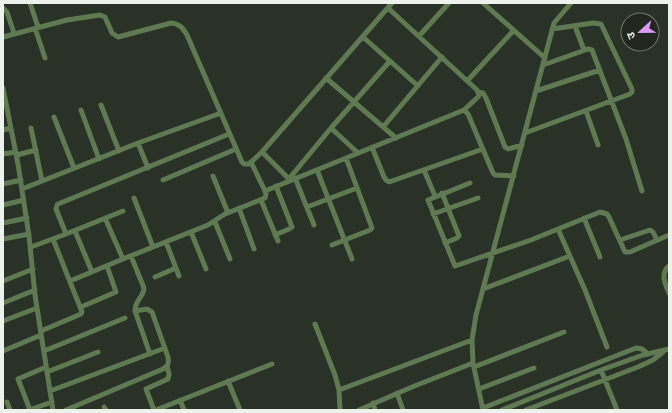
<svg xmlns="http://www.w3.org/2000/svg" width="672" height="413" font-family="'Exo 2','Noto Sans Devanagari',sans-serif">
<style>
.lines{fill:none;stroke-linecap:round;stroke-linejoin:round}
.minor{stroke:#607953;stroke-width:5}
</style>
<rect width="100%" height="100%" fill="#2a3127"/>
<g class="lines">
<path class="minor" d="M30,3l8,24
M483,3l62,55
M3,8l4,4 7,21
M388,8l89,82 2,5 -1,2 -14,13
M575,26l9,24
M35,28l10,30
M419,36l30,-33
M3,37l64,-17 33,-5 5,2 7,16 6,4 53,-14c9,1 12,5 16,12l55,127 2,2h5l13,-12 130,-149
M363,37l55,49
M543,65l45,-16 4,1 34,89 16,52
M326,78l70,60
M468,80l46,-50
M3,88l15,76 11,72 6,59 18,115
M536,91l64,-21
M478,92l5,1 3,5 19,49 3,2 14,-4
M101,105l18,46
M81,110l18,49
M586,111l12,34
M54,117l20,51
M383,127l59,-70
M31,128l11,53
M331,128l27,25
M3,130l8,-2
M525,133l105,-39 2,-2v-3l-31,-65 -8,-1 -41,6
M138,143l10,25
M372,147l12,30 2,3 3,2 94,-33
M262,152l27,27
M3,154l13,-2
M17,155l19,-5
M317,170l35,89
M424,170l11,26
M213,176l15,37
M295,178l19,47
M163,180l73,-31
M288,180l43,-52 59,-67
M470,183l-42,17 27,66 76,-26 69,-28 7,2 2,3 16,35h5l39,-17
M3,184l18,-4
M22,189l116,-46 83,-30
M265,191l199,-81 4,4 25,59 2,2 19,1
M442,193l17,43 -2,2 -12,5
M134,198l19,49
M261,200l17,41
M3,205l21,-5
M307,207l50,-19
M239,208l15,41
M433,214l45,-16
M105,218l18,41
M584,218l16,39
M215,222l15,37
M3,223l24,-5
M558,229l27,61 22,57
M75,231l17,41
M191,232l15,37
M66,234l-10,-25 1,-4 1,-1 171,-70
M275,235l14,-6 3,-2 -16,-41
M3,239l26,-5
M620,240l30,-10 3,2 4,8
M166,242l13,34
M332,245l38,-15 2,-2 -26,-70
M31,247l35,-13 57,-23
M131,256l13,32c0,9 -9,11 -9,23l15,43
M669,266c-9,7 -4,18 0,27
M155,277l21,-9
M3,281l30,-12
M70,281l53,-22 85,-34 17,-11 40,-16 1,-4 -1,-3 -14,-29
M483,289l87,-33
M3,303l32,-13
M81,307l35,-15 -9,-26
M3,321l34,-13
M315,324l20,51 4,15 1,20
M41,331l40,-17 1,-2 -29,-73
M3,351l38,-16
M44,351l81,-33
M474,367l90,-35
M601,370l16,40
M47,372l51,-20
M228,381l12,29
M479,389l55,-21
M339,390l133,-50
M50,391l115,-43
M397,393l6,17
M180,400l4,10
M7,402l3,8
M373,403l2,7
M104,407l2,3
M483,408l153,-60 6,1 6,5
M29,410l23,-8
M30,410l-12,-31 28,-12
M66,410l97,-41c5,-3 6,-5 5,-12l-16,-45 -5,-3 -12,2
M154,410l-8,-21 22,-10 1,-5 -2,-8
M156,410l116,-46
M359,410l53,-23 61,-24
M483,410l-10,-47 -1,-23 4,-25 78,-292 17,-20
M502,410l99,-40 42,-15 26,-6
M526,410l112,-43 15,-7 10,-8"/>
</g>
<rect width="672" height="413" fill="none" stroke="#eef2ec" stroke-width="8"/>
<g transform="translate(640 32) rotate(248)"><circle r="19" fill="#21271e" stroke="#737870"/>
<path d="M0-3L7 15L0 10L-7 15Z" fill="#da9af6"/>
<text y="-6" font-size="11" font-weight="bold" text-anchor="middle" fill="#eef2ec">उ</text>
</g>
</svg>
